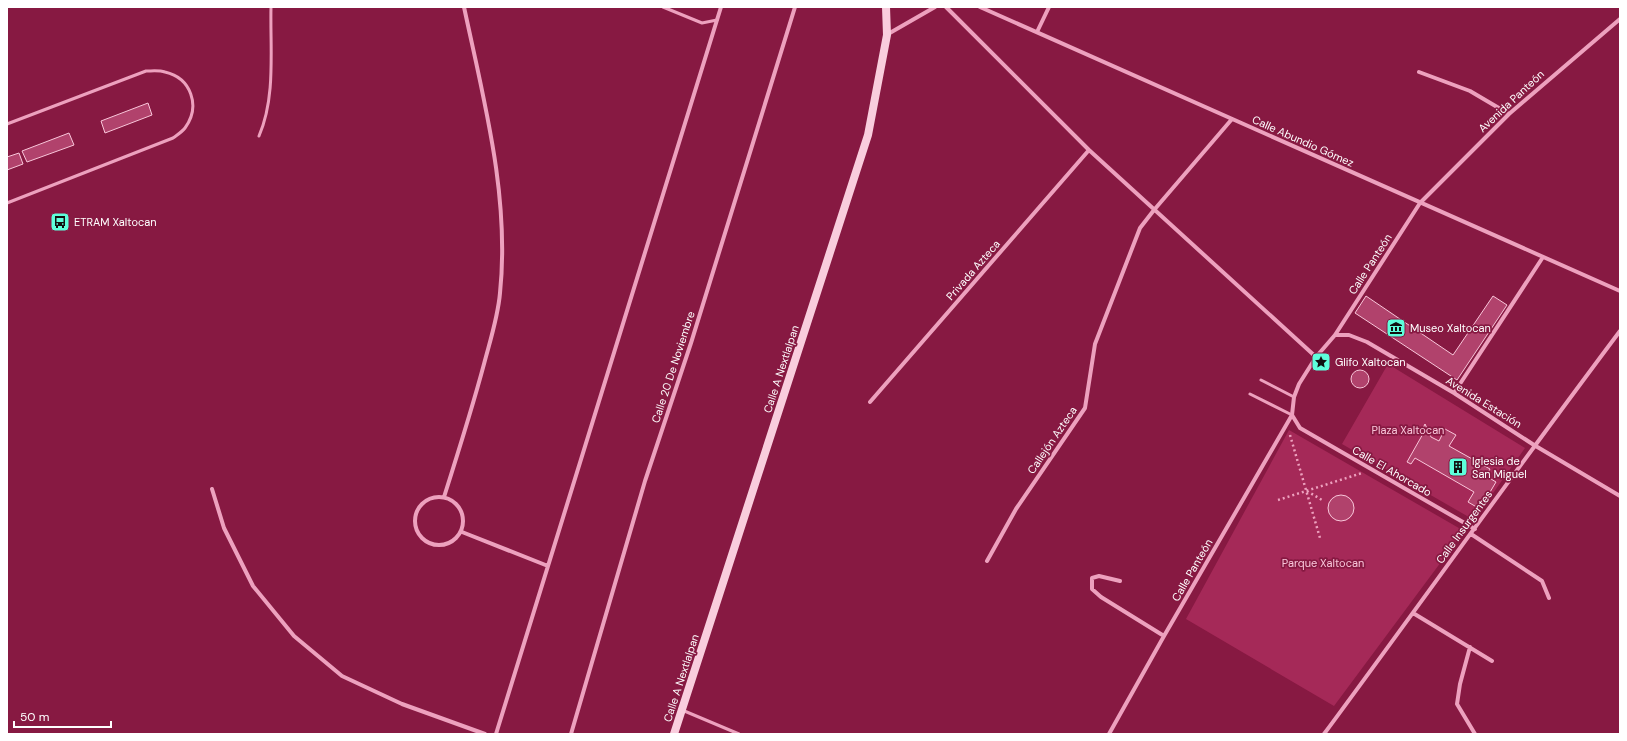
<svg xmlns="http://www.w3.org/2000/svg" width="1627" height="741" font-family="'DM Sans',sans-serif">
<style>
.green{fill:#a52958}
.building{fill:#b1426c;stroke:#f9c6da}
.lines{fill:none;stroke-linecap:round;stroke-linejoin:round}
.path{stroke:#eda1be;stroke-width:2.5;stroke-dasharray:2 3;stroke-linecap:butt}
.lane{stroke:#eda1be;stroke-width:3}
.street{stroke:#eda1be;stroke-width:4}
.secondary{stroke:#f9cddd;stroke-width:8}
.labels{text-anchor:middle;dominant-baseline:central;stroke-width:3.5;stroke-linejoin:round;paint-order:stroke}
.street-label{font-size:11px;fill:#fff;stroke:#871942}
.poi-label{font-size:11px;fill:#fff;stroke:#871942;text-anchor:start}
.park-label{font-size:11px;fill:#f9c6da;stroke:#871942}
</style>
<rect width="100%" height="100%" fill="#871942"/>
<path class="green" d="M1388,364l137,84 -51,72 -132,-76z
M1289,430l175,101 -130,175 -148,-87z"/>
<path class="building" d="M148,103l4,12 -47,18 -4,-12z
M69,133l5,12 -47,17 -5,-11z
M19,153l4,11 -16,6v-13z
M1366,296l87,59 40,-59 14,9 -50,75 -102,-67z
M1351 379a9 9 0 1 1 18 0a9 9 0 1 1-18 0Z
M1425,424l6,13 8,4 6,-12 11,6 -7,11 41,23 -4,7 10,6 -16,27 -12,-7 6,-10 -59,-34 -4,6 -4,-2 17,-30 -1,-4z
M1328 508a13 13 0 1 1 26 0a13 13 0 1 1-26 0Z"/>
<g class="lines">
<path class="path" d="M1290,435l30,103
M1307,491l15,9
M1278,500l84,-27"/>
<path class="lane" d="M663,7l39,16 15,-3
M7,124l139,-53c6,0 13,-1 19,1 26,6 36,34 20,56 -3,4 -8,7 -12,10l-166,65
M259,136c17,-39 11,-87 12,-129
M1261,380l33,17
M1250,394l42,21
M682,710l57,24"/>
<path class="street" d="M946,7l143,143 227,207
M980,7l640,284
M1037,32l12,-25
M888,34l47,-27
M1419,72l51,19 39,23
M1335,335h14l18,7 87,51 80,52 86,51
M1454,393l89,-136
M870,402l219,-252
M212,489l12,39 29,58 41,50 48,40 60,28 83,30
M415 521a24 24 0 1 1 48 0a24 24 0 1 1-48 0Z
M444,497c14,-44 28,-88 40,-133 6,-23 14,-47 16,-71 10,-96 -16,-192 -36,-286
M1475,529l-175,-101 -8,-13 2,-18 5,-13 17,-27 19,-22 85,-132 89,-89 111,-95
M462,532l86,34
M1471,534l71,47 7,17
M987,561l29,-52 69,-101 10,-64 45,-116 14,-18 78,-91
M1120,581l-21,-5 -7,2v11l9,8 63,39
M1413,613l79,48
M1470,647l-10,37 -3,20 18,30
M496,734l225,-727
M571,734l74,-253 46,-138 104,-336
M1109,734l55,-98 128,-221
M1324,734c99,-134 196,-270 296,-403"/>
<path class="secondary" d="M674,734l194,-599 19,-100 -1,-28"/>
</g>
<defs>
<symbol id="bus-square" viewBox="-11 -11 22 22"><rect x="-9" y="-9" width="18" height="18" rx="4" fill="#5dffdb" stroke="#871942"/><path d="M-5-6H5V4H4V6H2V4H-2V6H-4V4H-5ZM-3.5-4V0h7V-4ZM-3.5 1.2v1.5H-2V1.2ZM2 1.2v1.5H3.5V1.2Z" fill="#111"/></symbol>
<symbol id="museum-square" viewBox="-11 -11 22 22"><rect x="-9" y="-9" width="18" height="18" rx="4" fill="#5dffdb" stroke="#871942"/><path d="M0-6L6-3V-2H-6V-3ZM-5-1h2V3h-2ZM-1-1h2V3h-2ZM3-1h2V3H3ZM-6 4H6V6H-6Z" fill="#111"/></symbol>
<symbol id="sight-square" viewBox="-11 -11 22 22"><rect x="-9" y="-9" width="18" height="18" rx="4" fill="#5dffdb" stroke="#871942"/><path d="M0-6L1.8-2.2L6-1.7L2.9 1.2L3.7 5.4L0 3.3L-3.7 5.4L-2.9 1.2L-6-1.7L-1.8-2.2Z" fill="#111"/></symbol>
<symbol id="building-square" viewBox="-11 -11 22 22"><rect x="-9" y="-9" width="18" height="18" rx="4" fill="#5dffdb" stroke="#871942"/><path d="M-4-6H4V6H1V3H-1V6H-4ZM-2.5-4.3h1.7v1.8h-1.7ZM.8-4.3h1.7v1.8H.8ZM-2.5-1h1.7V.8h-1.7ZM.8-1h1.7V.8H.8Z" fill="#111"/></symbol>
</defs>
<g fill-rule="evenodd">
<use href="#bus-square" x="49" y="211" width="22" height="22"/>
<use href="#museum-square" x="1385" y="317" width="22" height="22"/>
<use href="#sight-square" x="1310" y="351" width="22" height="22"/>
<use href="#building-square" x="1447" y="456" width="22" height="22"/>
</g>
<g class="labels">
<g class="street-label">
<text transform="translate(1511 101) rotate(-43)">Avenida Panteón</text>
<text transform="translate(1303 141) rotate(24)">Calle Abundio Gómez</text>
<text transform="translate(1370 264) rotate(-57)">Calle Panteón</text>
<text transform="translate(973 270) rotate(-49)">Privada Azteca</text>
<text transform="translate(673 367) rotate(-72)">Calle 20 De Noviembre</text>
<text transform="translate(781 369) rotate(-72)">Calle A Nextlalpan</text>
<text transform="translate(1484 402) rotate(32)">Avenida Estación</text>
<text transform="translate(1052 440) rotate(-56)">Callejón Azteca</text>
<text transform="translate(1392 471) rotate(30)">Calle El Ahorcado</text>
<text transform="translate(1464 527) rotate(-54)">Calle Insurgentes</text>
<text transform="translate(1192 570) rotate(-60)">Calle Panteón</text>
<text transform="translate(681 678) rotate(-72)">Calle A Nextlalpan</text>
</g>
<g class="poi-label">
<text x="74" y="222">ETRAM Xaltocan</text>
<text x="1410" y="328">Museo Xaltocan</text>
<text x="1335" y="362">Glifo Xaltocan</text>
<text x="1472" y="461">Iglesia de<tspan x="1472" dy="13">San Miguel</tspan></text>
</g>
<g class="park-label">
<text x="1408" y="430">Plaza Xaltocan</text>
<text x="1323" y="563">Parque Xaltocan</text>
</g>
</g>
<rect width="1627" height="741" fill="none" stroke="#ffffff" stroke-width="16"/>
<path d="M14 721v6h97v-6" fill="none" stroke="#ffffff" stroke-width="2"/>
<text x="20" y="721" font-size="12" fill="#ffffff" stroke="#871942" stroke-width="3" paint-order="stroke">50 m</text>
</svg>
